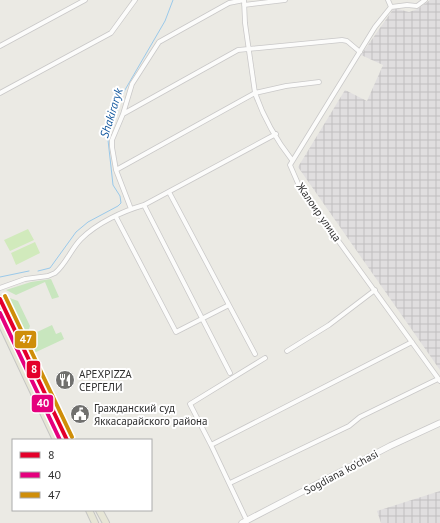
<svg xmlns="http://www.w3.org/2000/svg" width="440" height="523" font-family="'PT Sans',sans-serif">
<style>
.industrial{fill:url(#industrial-grid)}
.grass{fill:#c8e6be}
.pitch{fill:#d1eabc}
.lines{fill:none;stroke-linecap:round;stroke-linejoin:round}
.stream{stroke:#9ac9ea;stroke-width:1}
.street-casing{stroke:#c9c8c8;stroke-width:5.5}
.secondary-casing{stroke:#c9c8c8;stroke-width:7}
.primary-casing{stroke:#c6c6c4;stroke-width:8}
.street{stroke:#fcfcfb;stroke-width:4}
.secondary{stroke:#fcfcfb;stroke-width:5.5}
.primary{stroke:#e7e6d6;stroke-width:6}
.bus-1-casing{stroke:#fff;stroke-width:7}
.bus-2-casing{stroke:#fff;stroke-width:7}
.bus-3-casing{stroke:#fff;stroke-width:7}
.bus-1{stroke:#e4002b;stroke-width:4}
.bus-2{stroke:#e5007d;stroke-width:4}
.bus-3{stroke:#cf8e09;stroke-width:4}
.labels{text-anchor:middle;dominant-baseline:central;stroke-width:4;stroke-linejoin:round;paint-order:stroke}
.street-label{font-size:11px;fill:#2e2e2e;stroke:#fff}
.poi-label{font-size:11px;fill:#2e2e2e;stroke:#fff;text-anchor:start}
.water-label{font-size:12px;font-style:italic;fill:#11579e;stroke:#fff}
.line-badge{stroke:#fff;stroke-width:1.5}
.badge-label{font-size:11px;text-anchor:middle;font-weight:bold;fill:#fff}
</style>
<defs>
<pattern id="industrial-grid" width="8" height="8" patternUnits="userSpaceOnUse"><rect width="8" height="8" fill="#e0dedf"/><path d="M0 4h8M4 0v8" fill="none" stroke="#c0bfc0"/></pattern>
</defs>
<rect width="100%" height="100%" fill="#ebeae4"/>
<path class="industrial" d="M430,0h10v370l-142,-203 47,-77 22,11 16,-36 -22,-10 33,-47 15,4 9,-3z
M440,491v32h-59l-4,-12z"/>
<path class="grass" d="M51,279l8,18 -7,2 -7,-17 -29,13 -10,-5 25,-8z
M4,296l14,5 12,25 -5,15z
M0,306l28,58 -2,2 -26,-55z
M52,325l4,9 5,-2 3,7 -30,14 4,10 -3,-1 -5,-17 5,-12z
M33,375l29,62 -2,1 -29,-62z"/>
<path class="pitch" d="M28,229l6,11 -24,11 -6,-11z
M35,242l5,11 -24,12 -5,-12z"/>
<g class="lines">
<path class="stream" d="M38,271l12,-3 26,-36 12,-10 30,-16 3,-3 -1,-7 -7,-11 -5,-45 14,-45 43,-74 8,-21
M0,277l29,-6"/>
<defs>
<path id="street" d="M244,0l1,23 10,70c8,23 22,48 37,67
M388,0l3,7
M425,0l-8,6 -10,-1 -16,2 -16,20 -85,138 10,23 140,193
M244,5l41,-5
M0,46l85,-46
M0,93l111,-60 24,-33
M123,114l9,-30 27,-42 70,-39 15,-3
M116,170l139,-77 31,-7 33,-4
M169,192l86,162
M144,205l86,168
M131,209l-15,-39 -4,-23v-7l11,-26 115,-64 104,-10 5,1 13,11
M116,217l60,115 53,-27
M0,288l25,-9 23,-3 7,-3c11,-9 16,-24 26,-34 16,-16 42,-28 63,-34l132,-71
M287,351l42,-26 46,-35
M211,445l201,-103
M230,483l119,-57 11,-9 78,-38
M247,521l-36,-76 -21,-41 75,-46"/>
<path id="secondary" d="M242,523l148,-77 50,-23"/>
<path id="primary" d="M0,299l67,141
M0,321l56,119
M89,510l6,13
M99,510l7,13"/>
</defs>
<use href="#street" class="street-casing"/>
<use href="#secondary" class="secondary-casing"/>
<use href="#primary" class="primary-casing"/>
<use href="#street" class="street"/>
<use href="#secondary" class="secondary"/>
<use href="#primary" class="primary"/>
<defs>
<path id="bus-1" d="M0,299l67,141"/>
<path id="bus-2" d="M0,313l60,127"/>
<path id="bus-3" d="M5,296l67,141"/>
</defs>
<use href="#bus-1" class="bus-1-casing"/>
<use href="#bus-2" class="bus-2-casing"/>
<use href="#bus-3" class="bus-3-casing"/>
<use href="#bus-1" class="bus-1"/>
<use href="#bus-2" class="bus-2"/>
<use href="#bus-3" class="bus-3"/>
</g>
<defs>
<symbol id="restaurant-disc" viewBox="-11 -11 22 22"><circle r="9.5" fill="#70706e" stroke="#fff"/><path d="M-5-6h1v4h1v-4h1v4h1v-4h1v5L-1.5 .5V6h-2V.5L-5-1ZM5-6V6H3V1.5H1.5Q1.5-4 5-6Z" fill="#fff"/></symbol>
<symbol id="civic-disc" viewBox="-11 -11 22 22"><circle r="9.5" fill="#70706e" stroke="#fff"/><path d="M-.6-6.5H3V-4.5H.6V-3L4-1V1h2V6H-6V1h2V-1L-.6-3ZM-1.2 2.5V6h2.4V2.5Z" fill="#fff"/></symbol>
</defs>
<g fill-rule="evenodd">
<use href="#restaurant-disc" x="54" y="369" width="22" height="22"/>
<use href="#civic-disc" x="69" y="403" width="22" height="22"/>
</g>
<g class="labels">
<g class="street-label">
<text transform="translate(319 212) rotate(55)">Жалоир улица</text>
<text transform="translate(341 472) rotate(-28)">Sogdiana ko'chasi</text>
</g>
<g class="poi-label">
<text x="79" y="374">APEXPIZZA<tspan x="79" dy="13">СЕРГЕЛИ</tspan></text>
<text x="94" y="408">Гражданский суд<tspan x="94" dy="13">Яккасарайского района</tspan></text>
</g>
<g class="water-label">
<text transform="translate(111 113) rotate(-73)">Shakiraryk</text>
</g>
</g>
<g class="line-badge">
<rect x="14" y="330" width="23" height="19" rx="4" fill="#cf8e09"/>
<rect x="26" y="360" width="15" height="19" rx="4" fill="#e4002b"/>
<rect x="31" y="394" width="23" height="19" rx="4" fill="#e5007d"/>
</g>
<g class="badge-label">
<text x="26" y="343">47</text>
<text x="34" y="373">8</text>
<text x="43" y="407">40</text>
</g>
<rect x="12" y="439" width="140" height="72" fill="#ffffff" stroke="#ababab"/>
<rect x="20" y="452" width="20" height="6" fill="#e4002b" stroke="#ababab"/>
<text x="48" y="459" font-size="12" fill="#2e2e2e">8</text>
<rect x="20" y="472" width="20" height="6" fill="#e5007d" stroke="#ababab"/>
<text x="48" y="479" font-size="12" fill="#2e2e2e">40</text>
<rect x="20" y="492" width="20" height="6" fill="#cf8e09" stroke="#ababab"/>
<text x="48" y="499" font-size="12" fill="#2e2e2e">47</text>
</svg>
